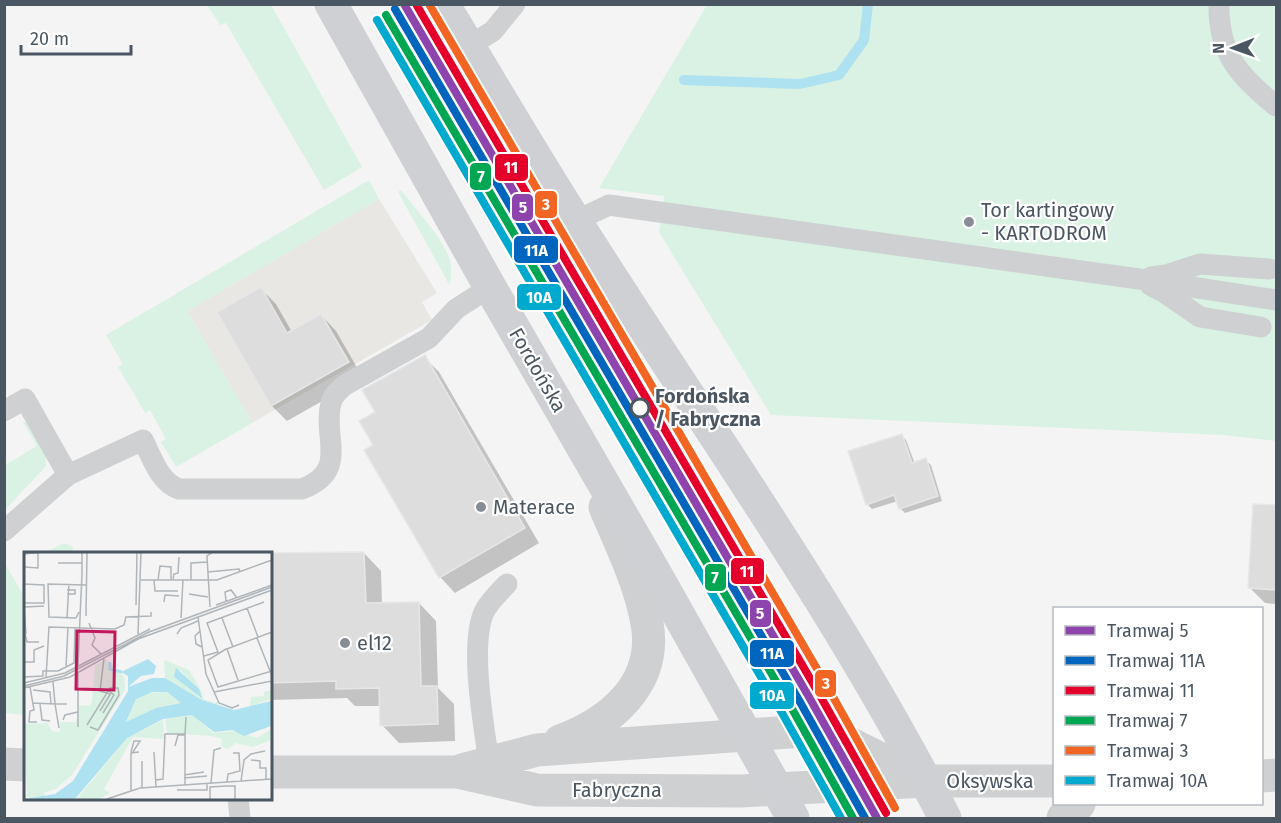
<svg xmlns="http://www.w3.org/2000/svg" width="1281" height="823" font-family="'Fira Sans',sans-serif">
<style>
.commercial{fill:#e8e7e3}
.green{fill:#d9f2e3}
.shadow{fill:#0003}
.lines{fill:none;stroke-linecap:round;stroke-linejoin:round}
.stream{stroke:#aee2f0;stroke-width:10}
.building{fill:#ddddde;stroke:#e5e6e7;stroke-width:1.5}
.service{stroke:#ced0d2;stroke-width:21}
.minor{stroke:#ced0d2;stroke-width:33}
.secondary{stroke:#ced0d4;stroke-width:33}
.tram-1-casing{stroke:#fff;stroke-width:12}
.tram-2-casing{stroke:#fff;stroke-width:12}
.tram-3-casing{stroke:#fff;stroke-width:12}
.tram-4-casing{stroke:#fff;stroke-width:12}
.tram-5-casing{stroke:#fff;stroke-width:12}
.tram-6-casing{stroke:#fff;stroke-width:12}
.tram-1{stroke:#8e44ad;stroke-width:8}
.tram-2{stroke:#0065bd;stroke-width:8}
.tram-3{stroke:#e4002b;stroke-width:8}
.tram-4{stroke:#00a651;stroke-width:8}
.tram-5{stroke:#f26522;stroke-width:8}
.tram-6{stroke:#00a9ce;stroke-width:8}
.poi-dot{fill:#868d94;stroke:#fff;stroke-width:2}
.stop-dot{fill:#fff;stroke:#4a5661;stroke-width:3}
.labels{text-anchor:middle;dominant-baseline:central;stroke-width:4.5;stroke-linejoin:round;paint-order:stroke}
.poi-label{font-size:20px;fill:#4a5661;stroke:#fff;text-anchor:start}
.street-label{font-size:20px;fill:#4a5661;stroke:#fff}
.stop-label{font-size:20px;font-weight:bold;fill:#4a5661;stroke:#fff;text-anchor:start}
.inset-river{fill:none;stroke:#aee2f0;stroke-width:3}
.inset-road{fill:none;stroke:#b0b5b9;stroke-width:1.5}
.view{fill:#c2185b;fill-opacity:0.15;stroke:#c2185b;stroke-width:3}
.inset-edge{fill:none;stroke:#4a5661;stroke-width:3}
.line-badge{stroke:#fff;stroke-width:2}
.badge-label{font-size:16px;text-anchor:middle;font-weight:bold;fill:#fff}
</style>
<rect width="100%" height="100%" fill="#f4f4f4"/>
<path class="commercial" d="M379,199l58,94 -15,9 10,18 -180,103 -65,-112z
M5,817l409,1h-409z"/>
<path class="green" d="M207,5h64l91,162 -38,23 -98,-167 -6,2z
M707,5h569v436l-52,-6 -453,-20 -112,-183 5,-36 -65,-8z
M369,180l10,19 -192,112 65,112 -76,44 -15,-25 5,-3 -16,-29 -5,3 -27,-46 5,-3 -17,-29z
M401,190c14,20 48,52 50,77 1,6 -1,13 -1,19l-52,-94z
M23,422h3l20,32v12l-41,44v-45l32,-19z
M64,543l9,4v6h-29z
M4,562l21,36v117l-20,-2z"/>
<path class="shadow" d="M261,289l15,15 16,28 29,-17 15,16 27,47 -76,43 -15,-15 -52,-93z
M424,357l15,15 100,171 -84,50 -15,-16 -65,-131 2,-34z
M901,435l5,5 9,24 10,-4 6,5 11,36 -37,12 -5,-5 -2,-7 -26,8 -5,-5z
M1254,521l22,1v82l-11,-1 -15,-15z
M364,553l17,18 1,33 37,-1 17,18 2,67 16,16 1,37 -56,2 -17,-18 -1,-19h-26l-8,-8 -77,2v-145z"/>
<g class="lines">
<path class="stream" d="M684,80l116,4 39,-9 25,-35 4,-36"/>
</g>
<path class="building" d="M261,287l26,46 34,-19 28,48 -78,44 -54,-94z
M425,355l100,173 -86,50 -75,-128 9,-5 -14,-24 16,-9 -13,-22z
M902,434l10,29 14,-5 12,38 -39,13 -5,-14 -28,10 -18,-54z
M1253,504l23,1v85l-28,-2z
M364,552l2,51 53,-1 2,84h16l1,38 -58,2 -1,-38 -43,1v-8l-66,2v-130z"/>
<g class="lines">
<path class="service" d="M1219,4c-1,50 21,73 57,102
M469,46l24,-15 22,-27
M575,221l34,-16 530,74 137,21
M1151,277l15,-2 34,-11 69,5
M1150,285l15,8 35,24 61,10
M4,411l21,-12 43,76
M4,531l64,-56 75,-35c9,17 16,42 36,49h123c48,-18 20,-52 29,-86 2,-8 8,-13 14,-18l84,-47 27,-29 34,-22
M489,763c-5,-37 -20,-117 -5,-151 5,-10 15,-20 23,-28
M238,798l2,20"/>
<path class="minor" d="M560,741c50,-18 98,-57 87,-118 -7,-40 -26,-78 -42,-116
M4,764l22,1
M462,770l75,-20 280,-20 12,3 94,47
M270,772h187l80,18 204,1 185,-10h128
M1262,776l14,-1
M1063,818l16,-14"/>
<path class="secondary" d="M331,4l159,283 164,284 139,247
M443,4c45,73 87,146 133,218 125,197 262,388 369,596"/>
<defs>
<path id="tram-1" d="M404,4l405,693 68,121"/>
<path id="tram-2" d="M395,9l405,693 65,116"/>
<path id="tram-3" d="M416,4l402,688 68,121"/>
<path id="tram-4" d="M386,15l405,692 62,111"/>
<path id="tram-5" d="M429,4l398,682 68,122"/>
<path id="tram-6" d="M377,20l405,693 59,105"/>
</defs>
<use href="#tram-1" class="tram-1-casing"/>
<use href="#tram-2" class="tram-2-casing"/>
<use href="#tram-3" class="tram-3-casing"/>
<use href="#tram-4" class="tram-4-casing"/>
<use href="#tram-5" class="tram-5-casing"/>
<use href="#tram-6" class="tram-6-casing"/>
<use href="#tram-1" class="tram-1"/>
<use href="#tram-2" class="tram-2"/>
<use href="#tram-3" class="tram-3"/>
<use href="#tram-4" class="tram-4"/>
<use href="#tram-5" class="tram-5"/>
<use href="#tram-6" class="tram-6"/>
</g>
<g class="poi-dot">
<circle cx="969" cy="222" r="6"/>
<circle cx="481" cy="507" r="6"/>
<circle cx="345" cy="643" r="6"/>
</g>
<circle class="stop-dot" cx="640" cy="408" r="9"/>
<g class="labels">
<g class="poi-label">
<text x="981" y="210">Tor kartingowy<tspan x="981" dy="23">- KARTODROM</tspan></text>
<text x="493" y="507">Materace</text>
<text x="357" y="643">el12</text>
</g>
<g class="street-label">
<text transform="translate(538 370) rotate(60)">Fordońska</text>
<text x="990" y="781">Oksywska</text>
<text x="617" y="790">Fabryczna</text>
</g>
<g class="stop-label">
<text x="655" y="396">Fordońska<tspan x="655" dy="23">/ Fabryczna</tspan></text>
</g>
</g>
<g transform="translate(24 552)">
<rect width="248" height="248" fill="#f4f4f4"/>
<path d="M82,107l18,18 1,13 -53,85 -16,14 -12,4 1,4h-21l3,-3 -3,-70 23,-1 5,8 8,1v-10h16l3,-17 11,1 2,-5 3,-35zM140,108l25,10 16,27 -25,-27 -6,7 29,22 13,4 1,-3 2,5 -17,-5 -37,-22zM247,138v9l-21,8 1,-10 13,-1v-4zM143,140l14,11 -25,5 -30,15 10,-24 10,-6zM169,163l20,18 22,-2 22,7 14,-9v11l-18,7 -17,-4 -9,6 -6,-3 1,-7 -10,-3 -45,-3 -2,-14zM139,168l1,19 -31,-2 -29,52 6,4 -11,6h-22l50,-61z" fill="#d9f2e3"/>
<path d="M124,107l8,7 -2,8 -13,2 -13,11 24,-9h13l37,22 32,10 37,-9v25l-27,10 -11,-6 -19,2 -22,-17 -29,4 -36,19 -52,61h-51l31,-5 18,-13 55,-90v-15l-7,-4zM128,140h15l14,11 -25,5 -30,14 10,-23zM152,116l23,21 4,10 -29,-22z" fill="#aee2f0" fill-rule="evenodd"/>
<path class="inset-river" d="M86,110v7l12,3"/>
<path class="inset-road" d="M58,0v23M0,2l19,-2M34,11h24M1,15l13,1v-16M184,20l31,-3 1,3M149,27l1,-5 4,-1 1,-16M117,28h76l55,-20M130,28l1,11h23M134,28l2,-14 11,1v13M167,28v-17l16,-1M0,32l20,1v18h-20M43,38h8v4h-8M165,42l19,3M57,45l1,-23M202,49l-1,-9 6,-2 6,8M140,50l1,-7 14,1M112,53l1,-53M192,53l56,-20M0,55l2,27M1,55l19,-1M186,55l-3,-51 6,-4M223,56l11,29M55,60l-3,6 -27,-1 -1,-33 38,1M62,64l1,-64M174,65l8,57 13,29 13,5 7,-3M43,66l2,-34M157,66l2,-38M198,66l11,29M65,71l6,15 -3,7 9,9M176,79l-5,5 1,8 6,3M1,82l2,8h12M114,82l3,-82M153,82l4,-6 17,-7M233,86l15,38M202,97l-18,11 10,27 54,-16M203,97l11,31M200,98l48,-18M180,104l14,-4 -11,-29 57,-21M80,106l-4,33 10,3M0,110h10v-12l10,-4M54,113l3,-71M42,115l2,-40M0,125l19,-1v-5h15l16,-8 1,-36M22,126l3,-51 66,2 9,-4 2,-8 25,-1v-4M0,131l41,-10 85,-44M0,134l40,-10 85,-44 123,-45M6,135l4,23 -4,1 -1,11h8M0,136l46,-11 68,-38 134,-49M9,138l17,2 1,12M190,140l58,-11M9,151l22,1 -2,-22M16,152l2,16 8,1M76,159l11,-18M79,161l11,-18 -6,-5M39,168l2,-5 13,-3M63,173l23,-37h8l1,7 -21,35 -8,-3M54,175v-54M35,176l-4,-24h12M151,194l3,-11h7v50M107,200l3,-11h6l-7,11M130,200l2,35M227,208l9,1v7h6v12M118,209v27M160,223l20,-3M160,226l23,-2M132,228l7,-1 2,-45h20l1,-17M217,229l3,-21 7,-6 14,-3M203,230l1,-8 12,-3 -1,-18h-6M187,231l3,-33 7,-2M107,238v-37l8,-1M153,238h30v-6M83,247l33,-11 132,-9M186,247v-12l17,-1h8v13"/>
<path class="view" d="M53,79l38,1 -1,58 -38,-1z"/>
<rect width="248" height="248" class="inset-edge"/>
</g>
<g class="line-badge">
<rect x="494" y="153" width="35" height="29" rx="6" fill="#e4002b"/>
<rect x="469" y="162" width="23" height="29" rx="6" fill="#00a651"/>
<rect x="534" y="190" width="24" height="29" rx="6" fill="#f26522"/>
<rect x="511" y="193" width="23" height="29" rx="6" fill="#8e44ad"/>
<rect x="513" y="235" width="46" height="29" rx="6" fill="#0065bd"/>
<rect x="516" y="283" width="46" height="28" rx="6" fill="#00a9ce"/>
<rect x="730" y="557" width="35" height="28" rx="6" fill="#e4002b"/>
<rect x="704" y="563" width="23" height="29" rx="6" fill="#00a651"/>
<rect x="749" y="599" width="23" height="29" rx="6" fill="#8e44ad"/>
<rect x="749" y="639" width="46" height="29" rx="6" fill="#0065bd"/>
<rect x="814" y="669" width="23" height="29" rx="6" fill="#f26522"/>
<rect x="749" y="681" width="46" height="29" rx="6" fill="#00a9ce"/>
</g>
<g class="badge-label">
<text x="511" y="173">11</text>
<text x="481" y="182">7</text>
<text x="546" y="210">3</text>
<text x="523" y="213">5</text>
<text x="536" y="256">11A</text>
<text x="539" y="303">10A</text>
<text x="747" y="577">11</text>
<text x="715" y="583">7</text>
<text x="760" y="619">5</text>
<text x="772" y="659">11A</text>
<text x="826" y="689">3</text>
<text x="772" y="701">10A</text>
</g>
<rect width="1281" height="823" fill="none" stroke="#4a5661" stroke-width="12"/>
<rect x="1053" y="607" width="210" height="198" fill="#ffffff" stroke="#b7bbc0" stroke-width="1.5"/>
<rect x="1065" y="626" width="30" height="9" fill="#8e44ad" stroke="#b7bbc0" stroke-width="1.5"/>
<text x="1107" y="637" font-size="18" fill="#4a5661">Tramwaj 5</text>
<rect x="1065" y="656" width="30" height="9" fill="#0065bd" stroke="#b7bbc0" stroke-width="1.5"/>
<text x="1107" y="667" font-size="18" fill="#4a5661">Tramwaj 11A</text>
<rect x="1065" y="686" width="30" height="9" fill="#e4002b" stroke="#b7bbc0" stroke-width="1.5"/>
<text x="1107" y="697" font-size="18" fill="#4a5661">Tramwaj 11</text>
<rect x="1065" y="716" width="30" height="9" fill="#00a651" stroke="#b7bbc0" stroke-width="1.5"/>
<text x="1107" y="727" font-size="18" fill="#4a5661">Tramwaj 7</text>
<rect x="1065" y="746" width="30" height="9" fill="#f26522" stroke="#b7bbc0" stroke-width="1.5"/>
<text x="1107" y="757" font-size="18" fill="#4a5661">Tramwaj 3</text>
<rect x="1065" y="776" width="30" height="9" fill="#00a9ce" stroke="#b7bbc0" stroke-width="1.5"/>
<text x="1107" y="787" font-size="18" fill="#4a5661">Tramwaj 10A</text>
<g transform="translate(1233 48) rotate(269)" stroke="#ffffff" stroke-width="4.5" paint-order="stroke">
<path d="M0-4.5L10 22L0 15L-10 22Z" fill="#4a5661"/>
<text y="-9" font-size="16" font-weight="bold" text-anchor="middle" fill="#4a5661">N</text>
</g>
<path d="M21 45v9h110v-9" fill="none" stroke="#4a5661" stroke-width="3"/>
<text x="30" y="45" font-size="18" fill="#4a5661" stroke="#ffffff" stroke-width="4.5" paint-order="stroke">20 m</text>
</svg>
